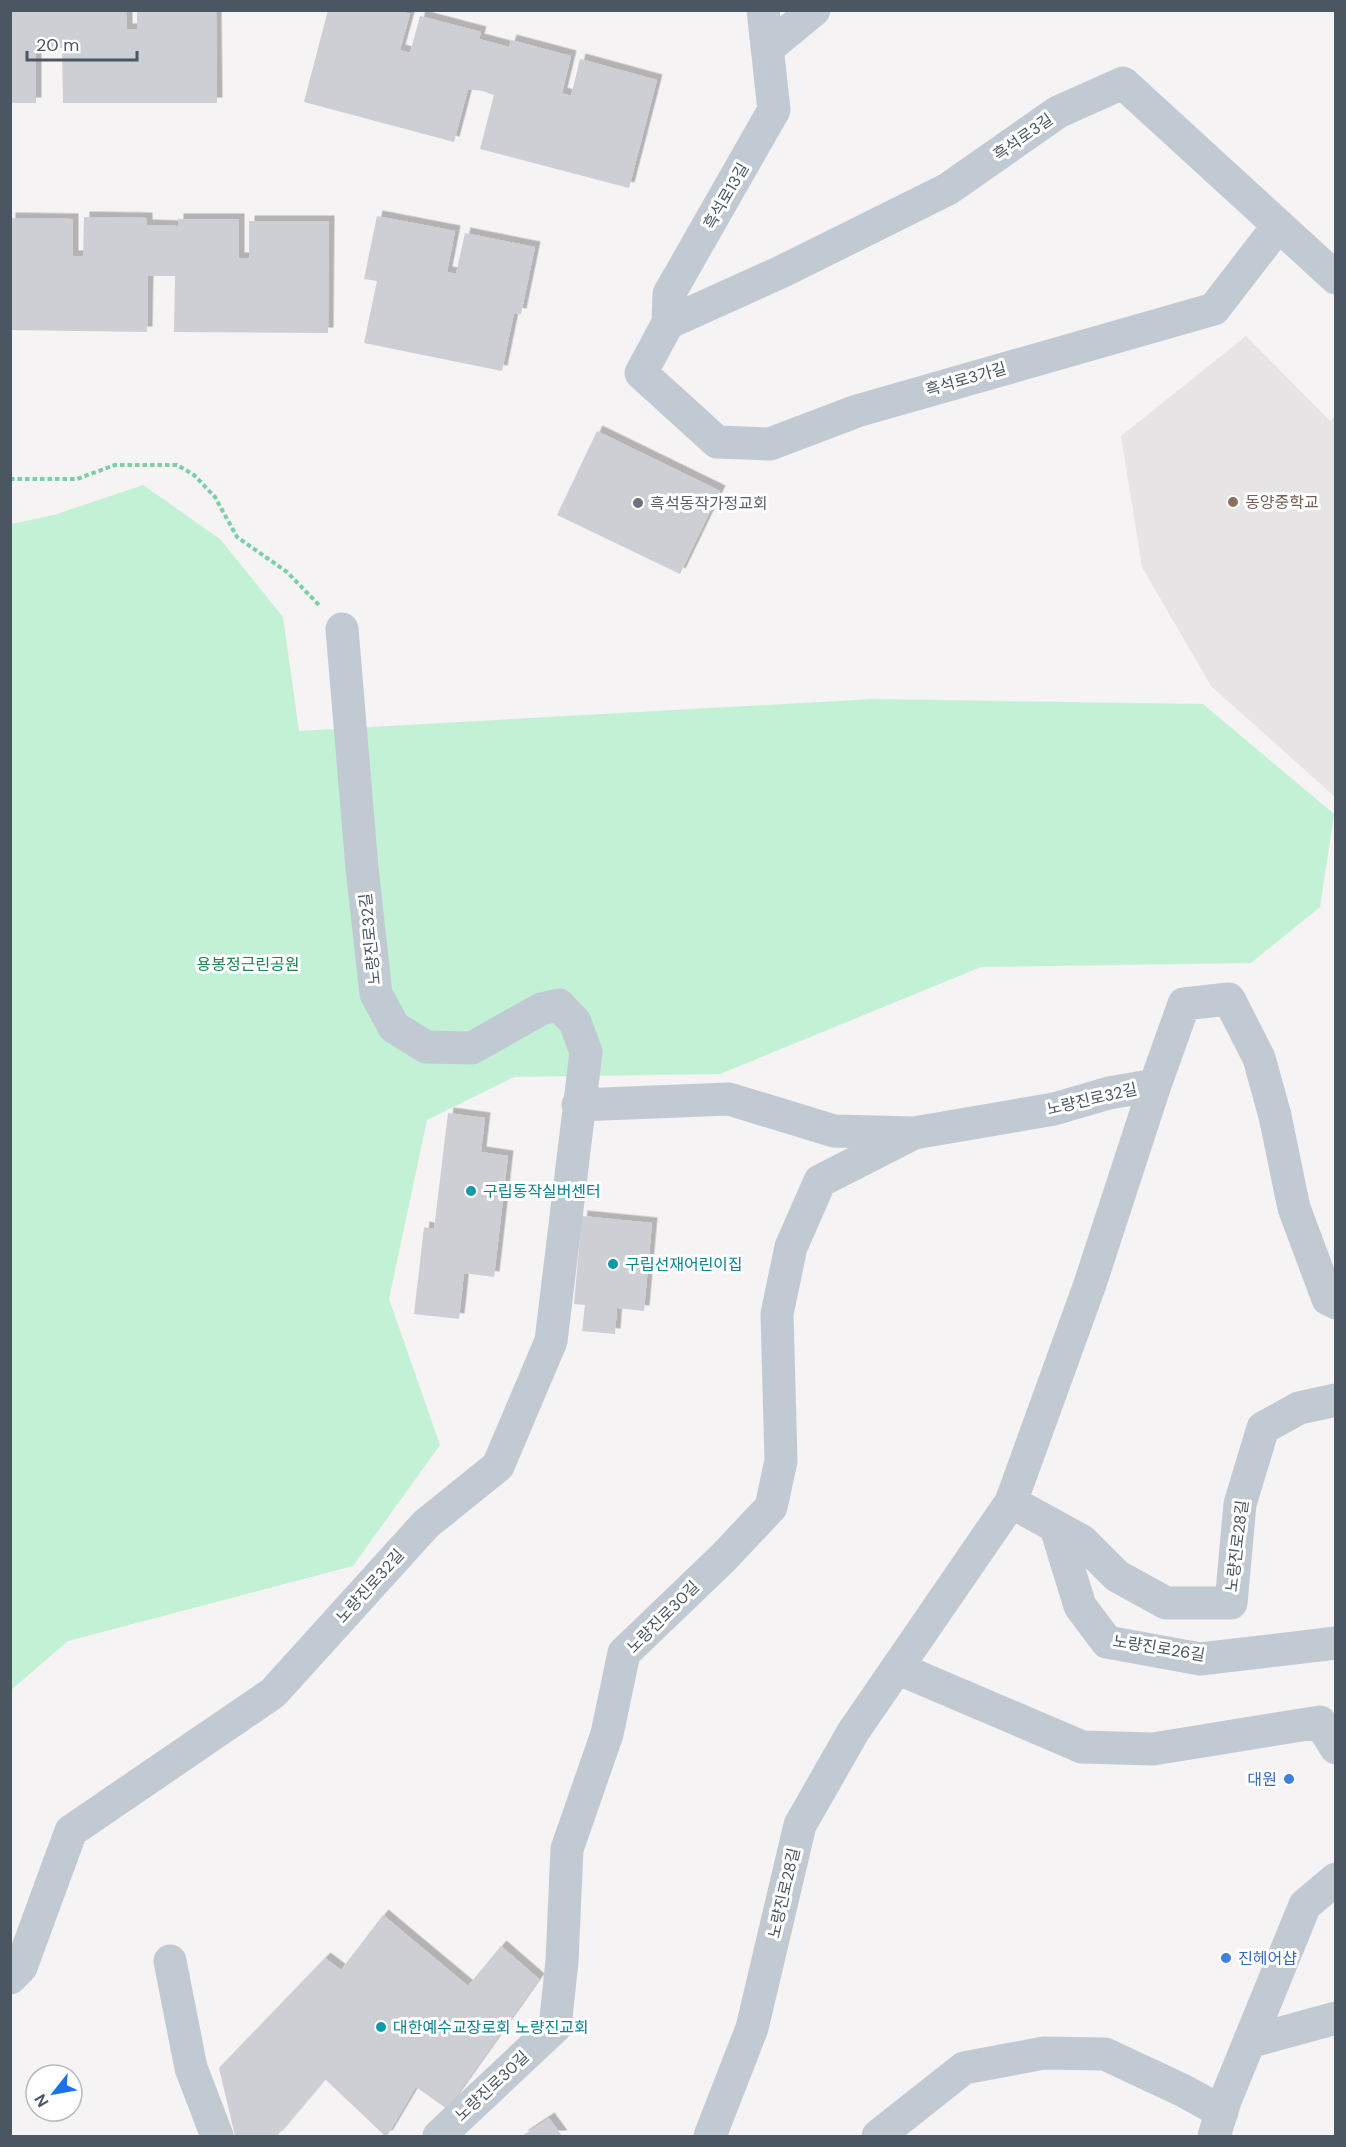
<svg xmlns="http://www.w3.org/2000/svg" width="1346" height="2147" font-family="'DM Sans','Noto Sans KR',sans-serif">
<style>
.education{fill:#e6e4e5}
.green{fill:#c3f1d5}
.building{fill:#cdcfd5;filter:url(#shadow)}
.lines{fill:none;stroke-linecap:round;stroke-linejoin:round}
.path{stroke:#7ad0a6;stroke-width:4;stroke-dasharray:4.5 3;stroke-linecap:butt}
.minor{stroke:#c1cad2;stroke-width:33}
.education-dot{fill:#8d6e63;stroke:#fff;stroke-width:2}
.worship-dot{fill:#6b7280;stroke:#fff;stroke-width:2}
.culture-dot{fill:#0f9aa8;stroke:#fff;stroke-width:2}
.shop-dot{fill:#3f7fe0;stroke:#fff;stroke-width:2}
.labels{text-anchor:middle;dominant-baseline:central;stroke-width:6;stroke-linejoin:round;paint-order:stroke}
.street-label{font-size:16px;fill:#4a5661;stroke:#fff}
.education-label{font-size:16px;fill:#785e54;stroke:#fff;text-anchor:start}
.worship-label{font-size:16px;fill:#5b616d;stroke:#fff;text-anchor:start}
.park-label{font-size:16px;fill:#17864f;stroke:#fff}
.culture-label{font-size:16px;fill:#0d838f;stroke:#fff;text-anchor:start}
.shop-label{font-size:16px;fill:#366cbe;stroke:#fff;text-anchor:end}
</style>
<defs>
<filter id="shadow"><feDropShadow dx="5.5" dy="-5.5" stdDeviation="0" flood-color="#0004"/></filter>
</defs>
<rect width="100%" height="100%" fill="#f5f3f3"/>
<path class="education" d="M1246,336l84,85 5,-5v381l-124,-111 -69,-119 -21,-131z"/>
<path class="green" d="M143,485l77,54 63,78 16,114 575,-32 329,5 131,110 -14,93 -69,56 -270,4 -261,107 -206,3 -87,43 -38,179 51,146 -87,121 -285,75 -57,49v-1166l43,-9z"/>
<path class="building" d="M10,10h117v19h10v-19h79l1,93h-154l-1,-55h-26v55h-26z
M328,10h69l13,4 -10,36 10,3 10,-37 61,16 -2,7 30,8 2,-7 60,16 -9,37 9,3 9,-37 77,21 -28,108 -149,-39 14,-54 -12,-4 -14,-2 -14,53 -150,-40z
M377,216l78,15 -8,41 9,2 9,-41 70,14 -14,67 -7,-1 -12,58 -138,-28 13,-62 -13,-2z
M84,217l63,1v7l31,1v-7h61v39h10v-37h80l-1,112 -154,-1 1,-56h-27l-1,56 -137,-2v-112l63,1v37h10z
M597,431l123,60 -40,83 -123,-59z
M448,1113l37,5 -4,34 27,4 -14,121 -30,-4 -5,46 -45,-5 10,-87 10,2z
M582,1216l70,7 -8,88 -27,-3 -2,26 -33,-3 3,-26 -11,-1z
M383,1915l85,71 33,-40 38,33 -92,130 -31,-22 -29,49h-2l-60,-57 -48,57h-42l-16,-68 106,-110 16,12z
M549,2118l13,18h-40z"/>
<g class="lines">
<path class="path" d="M10,479h67l38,-14h62l17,10 21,22 22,40 50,35 32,33"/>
<path class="minor" d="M763,10l11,100 -105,184 -1,29 -27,50 76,69 53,2 87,-33 357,-102 64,-83
M768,48l46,-38
M668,323l115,-52 165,-82 110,-77 65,-29 213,195
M578,1105l151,-6 105,32 80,2 140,-24 55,-16 46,-8 29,-81 45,-5 30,59 16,58 19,92 34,91 8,4
M1011,1502l71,39 35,35 49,27h65l9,-99 23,-76 36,-20 37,-8
M1056,1528l24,78 27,36 93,17 136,-16
M897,1668l185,79 71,2 167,-27 16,26
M170,1961l21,107 26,68
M10,1978l11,-11 50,-136 202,-138 153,-169 72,-58 53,-125 35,-289 -11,-30 -16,-17 -18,4 -69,39 -46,-1 -32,-20 -18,-33 -14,-126 -20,-239
M1249,2042l87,-24
M439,2136l116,-109 7,-66 5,-112 40,-115 17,-81 100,-96 47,-50 10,-46 -4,-147 14,-67 29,-66 94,-48
M710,2136l42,-108 48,-203 53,-93 158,-230 79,-218 65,-199
M878,2136l86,-68 80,-15 61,1 79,37 38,21
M1214,2136l11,-35 80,-196 31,-26"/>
</g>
<circle class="education-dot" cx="1233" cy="502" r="6"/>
<circle class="worship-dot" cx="638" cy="503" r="6"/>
<g class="culture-dot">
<circle cx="471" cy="1191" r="6"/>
<circle cx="613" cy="1264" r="6"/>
<circle cx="381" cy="2027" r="6"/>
</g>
<g class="shop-dot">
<circle cx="1289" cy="1779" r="6"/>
<circle cx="1226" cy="1958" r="6"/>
</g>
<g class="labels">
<g class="street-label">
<text transform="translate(1023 137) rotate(-35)">흑석로3길</text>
<text transform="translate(726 196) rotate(-60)">흑석로13길</text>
<text transform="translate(966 379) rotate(-16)">흑석로3가길</text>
<text transform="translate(370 939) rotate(-96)">노량진로32길</text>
<text transform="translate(1092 1099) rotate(-13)">노량진로32길</text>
<text transform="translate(1237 1546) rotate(-83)">노량진로28길</text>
<text transform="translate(370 1586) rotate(-48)">노량진로32길</text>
<text transform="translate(663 1617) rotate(-45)">노량진로30길</text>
<text transform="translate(1159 1648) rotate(9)">노량진로26길</text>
<text transform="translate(784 1893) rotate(-77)">노량진로28길</text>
<text transform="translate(492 2086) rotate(-43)">노량진로30길</text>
</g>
<g class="education-label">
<text x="1245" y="502">동양중학교</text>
</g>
<g class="worship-label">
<text x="650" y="503">흑석동작가정교회</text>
</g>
<g class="park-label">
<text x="248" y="964">용봉정근린공원</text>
</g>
<g class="culture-label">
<text x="483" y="1191">구립동작실버센터</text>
<text x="625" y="1264">구립선재어린이집</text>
<text x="393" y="2027">대한예수교장로회 노량진교회</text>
</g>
<g class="shop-label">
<text x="1277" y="1779">대원</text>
<text x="1238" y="1958" text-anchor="start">진헤어샵</text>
</g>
</g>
<rect width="1346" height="2147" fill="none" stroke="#4a5661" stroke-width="24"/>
<g transform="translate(54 2093) rotate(239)"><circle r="28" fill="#ffffff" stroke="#b7bbc0" stroke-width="1.5"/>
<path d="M0-4.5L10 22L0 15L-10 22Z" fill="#1a73e8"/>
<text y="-9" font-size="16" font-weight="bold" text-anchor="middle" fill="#4a5661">N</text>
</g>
<path d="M27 51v9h110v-9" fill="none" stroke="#4a5661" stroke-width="3"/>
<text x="36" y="51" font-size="18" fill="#4a5661" stroke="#ffffff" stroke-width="4.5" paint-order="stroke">20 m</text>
</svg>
